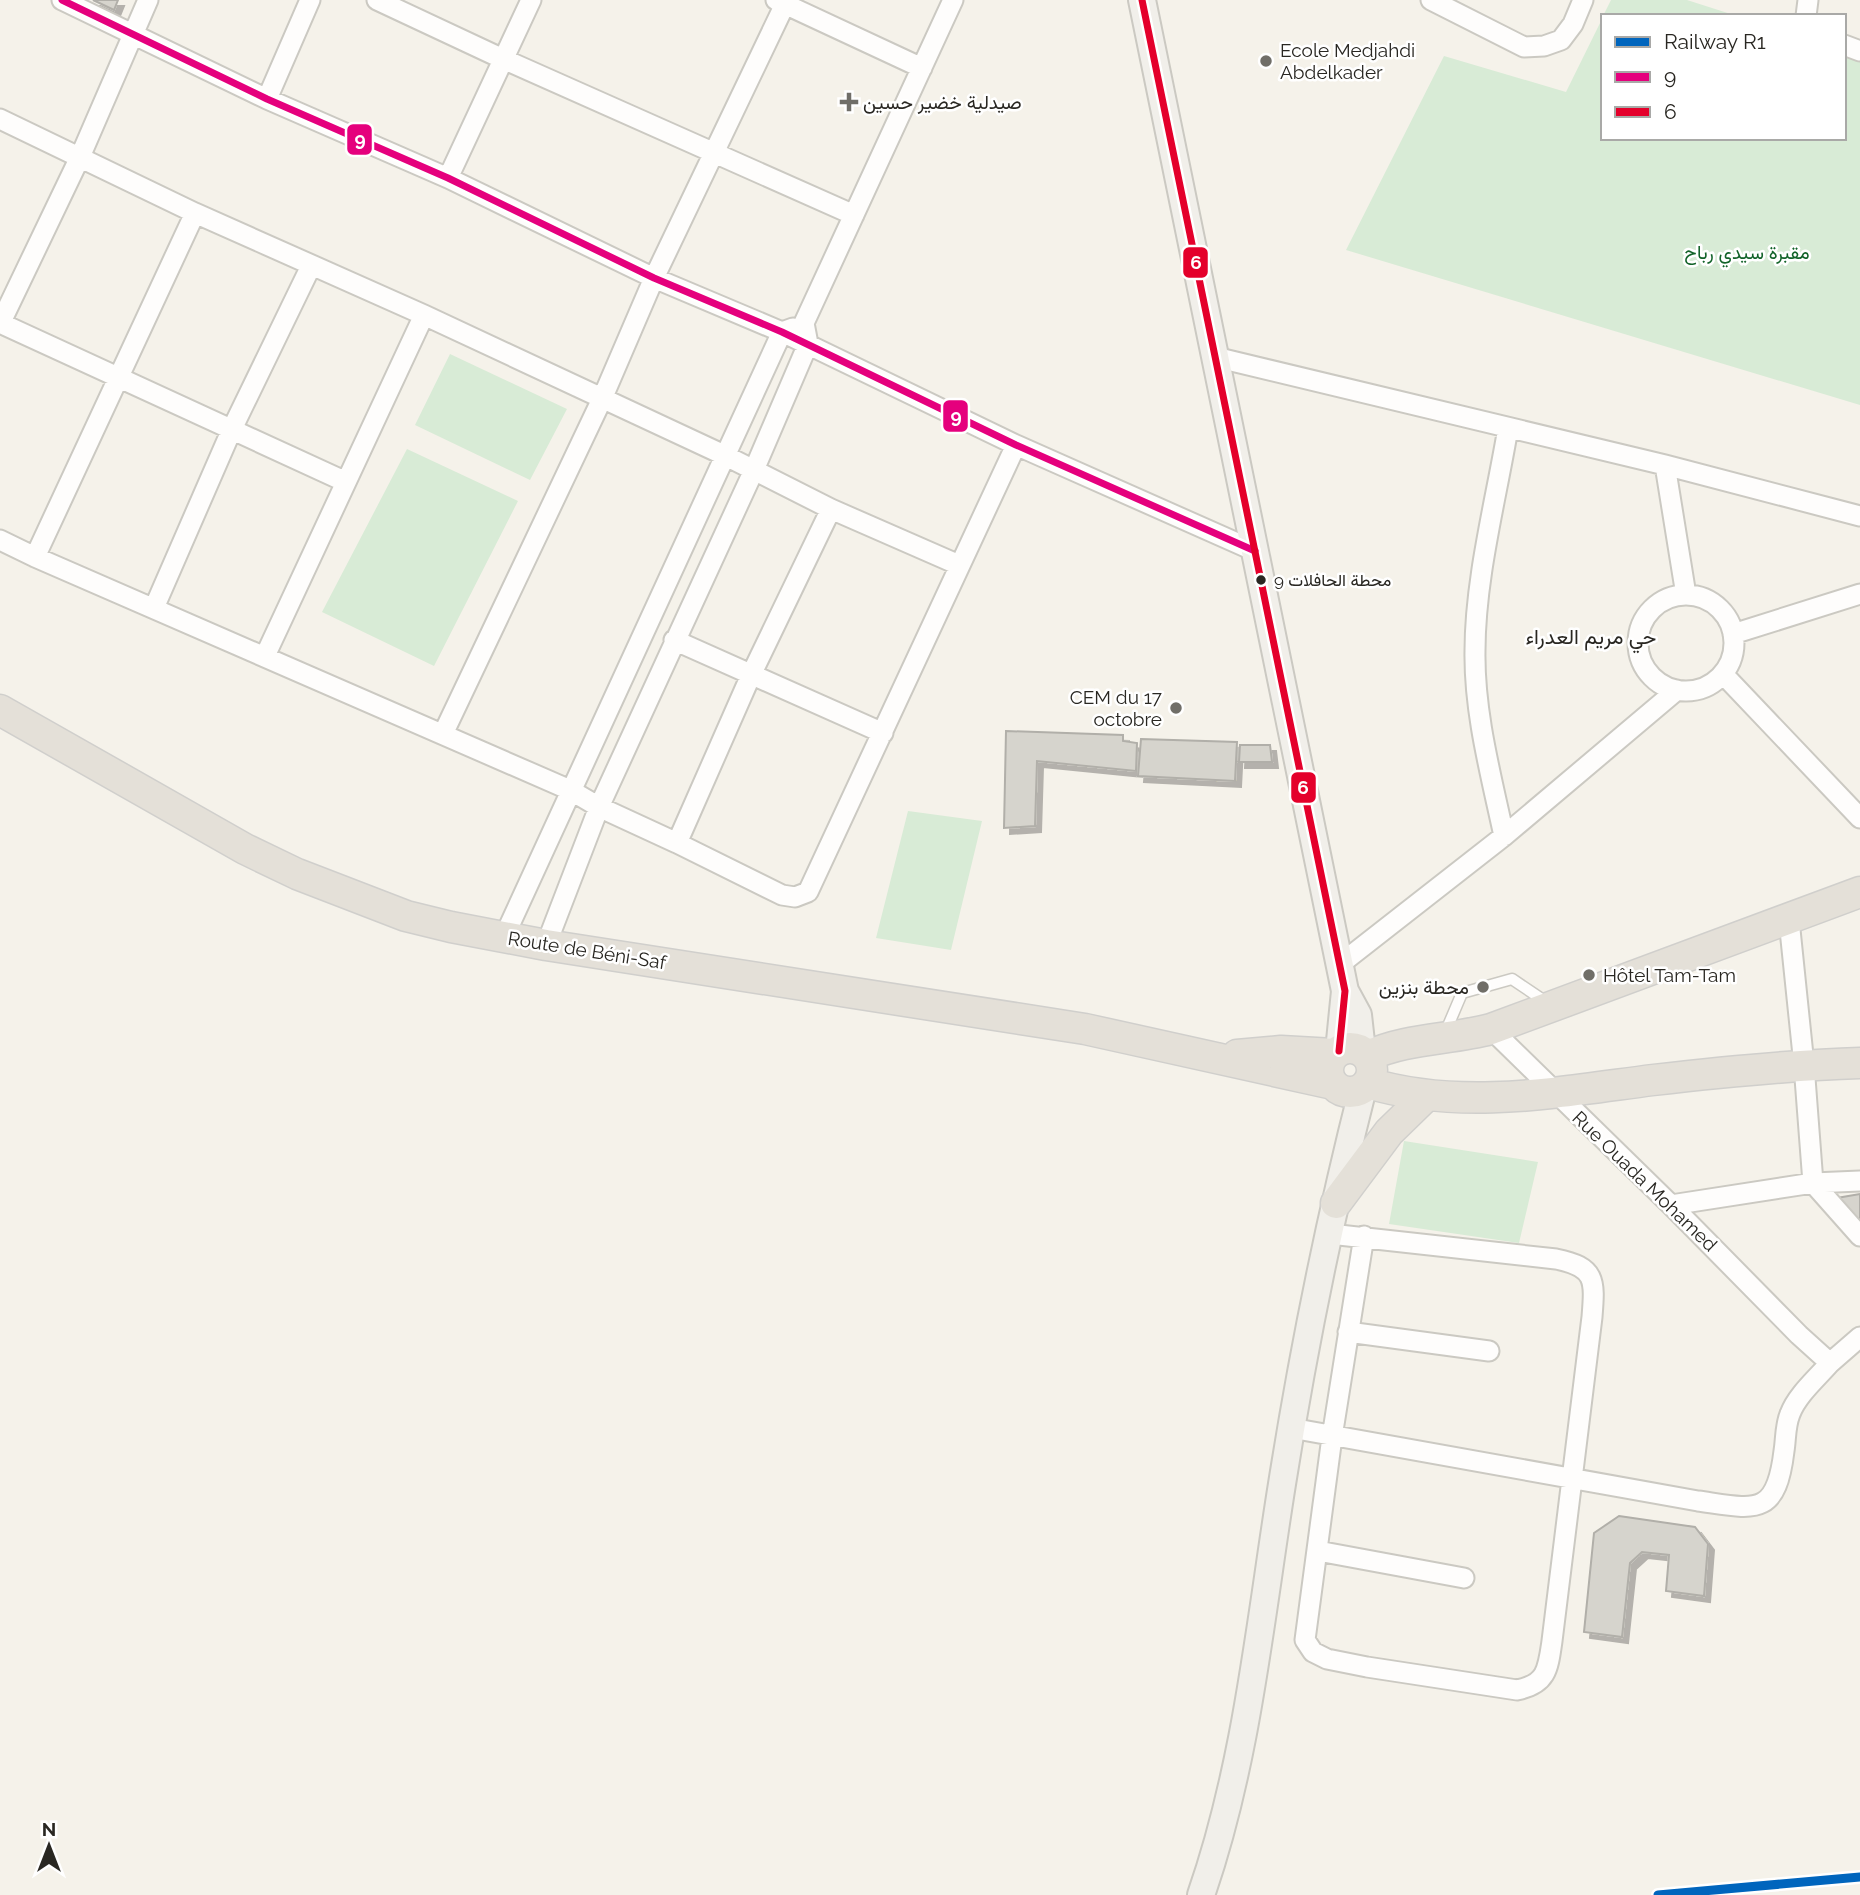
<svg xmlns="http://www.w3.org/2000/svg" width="1860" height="1895" font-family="Raleway,Vazirmatn,sans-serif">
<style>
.green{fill:#d8ebd6}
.building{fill:#d6d4cd;stroke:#b1afa9;stroke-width:2;filter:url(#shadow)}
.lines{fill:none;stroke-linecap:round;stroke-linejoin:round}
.lane-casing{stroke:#cbc9c2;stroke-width:13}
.street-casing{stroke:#cbc9c2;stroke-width:23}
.secondary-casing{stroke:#cbc9c2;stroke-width:30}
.primary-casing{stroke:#d0cfcc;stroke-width:33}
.lane{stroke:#fefdfc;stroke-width:10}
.street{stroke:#fefdfc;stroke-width:19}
.secondary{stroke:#f1efea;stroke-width:26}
.primary{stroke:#e4e0d8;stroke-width:30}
.bus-1-casing{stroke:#fff;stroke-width:12}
.bus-2-casing{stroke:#fff;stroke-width:12}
.bus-1{stroke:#e5007d;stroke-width:7}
.bus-2{stroke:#e4002b;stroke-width:7}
.rail-1-casing{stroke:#fff;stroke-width:14}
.rail-1{stroke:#0065bd;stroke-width:9}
.poi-dot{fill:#706e68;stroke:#fff;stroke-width:2.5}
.bus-dot{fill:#292722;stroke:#fff;stroke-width:2.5}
.labels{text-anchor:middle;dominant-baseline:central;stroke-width:5;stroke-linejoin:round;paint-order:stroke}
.bus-label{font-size:17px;fill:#292722;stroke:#fff;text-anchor:start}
.poi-label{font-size:19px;fill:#292722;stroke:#fff;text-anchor:start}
.park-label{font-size:19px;fill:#126329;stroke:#fff}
.street-label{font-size:19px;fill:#292722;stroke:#fff}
.neighbourhood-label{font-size:21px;fill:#292722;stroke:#fff}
.line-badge{stroke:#fff;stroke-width:2.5}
.badge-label{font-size:19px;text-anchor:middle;font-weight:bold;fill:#fff}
</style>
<defs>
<filter id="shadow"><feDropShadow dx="6" dy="6" stdDeviation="0" flood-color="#0004"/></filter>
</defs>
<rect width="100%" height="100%" fill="#f5f2ea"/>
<path class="green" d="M1611,0h76l50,16h-134z
M1603,17v121h241v-88l16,5v350l-514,-155 98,-194 122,36z
M450,354l117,55 -37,71 -115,-55z
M407,449l111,52 -84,165 -112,-54z
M908,811l74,10 -31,129 -75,-12z
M1404,1141l134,21 -19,81 -130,-19z"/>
<path class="building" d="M93,0h25l-4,10z
M1006,731l117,4v6l14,2 -1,28 -99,-10 -2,65 -31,2z
M1141,739l96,3 -2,39 -97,-5z
M1240,745h30l2,17h-33z
M1860,1194v36l-29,-31z
M1619,1516l76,11 13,17 -4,52 -38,-5 3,-36 -27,-3 -12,11 -8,74 -38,-5 10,-99z"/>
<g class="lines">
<defs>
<path id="lane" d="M1445,1033l17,-40 50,-14 34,23"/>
<path id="street" d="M62,0l205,99 181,79 206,100 128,54 234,113 239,106
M377,0l126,59 351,156
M776,0l146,68
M1431,0l93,47 20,-1 17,-6 12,-16 10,-24
M1806,16l2,-16
M1844,45l16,6
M267,99l43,-99
M0,119l195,94 229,102 300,140 107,54 128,56
M448,178l83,-178
M0,323l346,159
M0,324l80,-167 68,-157
M1215,357l450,108 195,51
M1665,465l21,130
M0,540l35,17 535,233 29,17 78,36 105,52 13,2 13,-5 208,-447
M35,557l160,-344
M1638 643a48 48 0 1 1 96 0a48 48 0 1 1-96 0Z
M154,608l78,-179 79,-163
M1733,634l127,-40
M674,640l209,93
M265,656l159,-341
M1723,674l137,144
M443,734l159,-335 52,-121 131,-274
M1504,836c-13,-61 -30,-123 -29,-185 0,-73 21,-151 33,-223
M677,843l74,-168 80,-166
M1789,920l15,145 9,118 47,53
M504,937l278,-605 11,-4
M546,945l53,-138 155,-337 54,-126 -4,-21 149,-323
M1339,965l165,-129 173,-146
M1491,1029l180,176 128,130 31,28 30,-26
M1671,1205l142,-22 47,-2
M1330,1234l226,25c40,8 39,21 36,58l-40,324c-4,28 -5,43 -35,49l-150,-23 -40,-8 -14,-7 -8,-12 27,-203 32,-201
M1348,1332l141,19
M1291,1428l407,73c57,8 78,17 86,-50 2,-12 1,-25 6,-37 7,-19 27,-36 40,-51
M1318,1551l146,27"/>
<path id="secondary" d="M1142,0l203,991 -6,60
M1345,991l13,24 4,36
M1201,1895c46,-132 59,-274 81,-411 21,-133 48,-266 81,-396"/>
<path id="primary" d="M0,710l245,139 52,25 109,42 45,11 95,18 539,84 248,55
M1328 1070a22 22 0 1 1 44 0a22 22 0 1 1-44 0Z
M1237,1055l44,-4 53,3
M1368,1056c39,-18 81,-16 123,-27l369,-137
M1368,1083c94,28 191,9 285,-3 69,-8 138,-15 207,-17
M1336,1203l53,-71 37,-36"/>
</defs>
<use href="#lane" class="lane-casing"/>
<use href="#street" class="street-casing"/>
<use href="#secondary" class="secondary-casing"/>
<use href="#primary" class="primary-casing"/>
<use href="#lane" class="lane"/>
<use href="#street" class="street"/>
<use href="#secondary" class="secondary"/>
<use href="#primary" class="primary"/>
<defs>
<path id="bus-1" d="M62,0l205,99 181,79 206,100 128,54 234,113 239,106"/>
<path id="bus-2" d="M1142,0l203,991 -6,60"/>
</defs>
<use href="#bus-1" class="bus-1-casing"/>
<use href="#bus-2" class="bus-2-casing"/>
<use href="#bus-1" class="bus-1"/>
<use href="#bus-2" class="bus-2"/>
<defs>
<path id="rail-1" d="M1658,1895l202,-18"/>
</defs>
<use href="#rail-1" class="rail-1-casing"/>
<use href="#rail-1" class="rail-1"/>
</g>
<g class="poi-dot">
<circle cx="1266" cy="61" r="7"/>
<path d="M845.5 91.5h7v7h7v7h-7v7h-7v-7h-7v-7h7z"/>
<circle cx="1176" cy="708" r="7"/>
<circle cx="1589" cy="975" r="7"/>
<circle cx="1483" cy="987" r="7"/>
</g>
<circle class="bus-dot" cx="1261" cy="580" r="6"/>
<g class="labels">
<g class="bus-label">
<text x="1274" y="580">محطة الحافلات 9</text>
</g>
<g class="poi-label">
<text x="1280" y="50">Ecole Medjahdi<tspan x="1280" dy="22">Abdelkader</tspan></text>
<text x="863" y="102">صيدلية خضير حسين</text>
<text x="1162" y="697" text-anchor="end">CEM du 17<tspan x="1162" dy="22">octobre</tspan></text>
<text x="1603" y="975">Hôtel Tam-Tam</text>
<text x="1469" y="987" text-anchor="end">محطة بنزين</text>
</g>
<g class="park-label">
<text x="1747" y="252">مقبرة سيدي رباح</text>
</g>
<g class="street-label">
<text transform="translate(587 950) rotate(9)">Route de Béni-Saf</text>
<text transform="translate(1645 1181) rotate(44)">Rue Ouada Mohamed</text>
</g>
<g class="neighbourhood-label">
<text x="1591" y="636">حي مريم العدراء</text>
</g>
</g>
<g class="line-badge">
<rect x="346" y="123" width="27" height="33" rx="7" fill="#e5007d"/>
<rect x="1182" y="246" width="27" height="33" rx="7" fill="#e4002b"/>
<rect x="942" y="399" width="27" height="34" rx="7" fill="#e5007d"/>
<rect x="1290" y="771" width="27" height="33" rx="7" fill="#e4002b"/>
</g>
<g class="badge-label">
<text x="360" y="146">9</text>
<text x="1196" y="269">6</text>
<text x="956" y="423">9</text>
<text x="1303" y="794">6</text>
</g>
<rect x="1601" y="14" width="245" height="126" fill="#ffffff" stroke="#a9a9a7" stroke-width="2"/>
<rect x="1615" y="37" width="35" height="10" fill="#0065bd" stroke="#a9a9a7" stroke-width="2"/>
<text x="1664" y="49" font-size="21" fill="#292722">Railway R1</text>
<rect x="1615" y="72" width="35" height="10" fill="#e5007d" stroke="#a9a9a7" stroke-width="2"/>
<text x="1664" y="84" font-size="21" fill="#292722">9</text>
<rect x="1615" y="107" width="35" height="10" fill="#e4002b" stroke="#a9a9a7" stroke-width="2"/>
<text x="1664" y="119" font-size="21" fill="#292722">6</text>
<g transform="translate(49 1846)" stroke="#ffffff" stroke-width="5" paint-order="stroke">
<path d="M0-5L12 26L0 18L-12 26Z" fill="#292722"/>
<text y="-10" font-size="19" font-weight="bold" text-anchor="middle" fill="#292722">N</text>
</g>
</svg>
